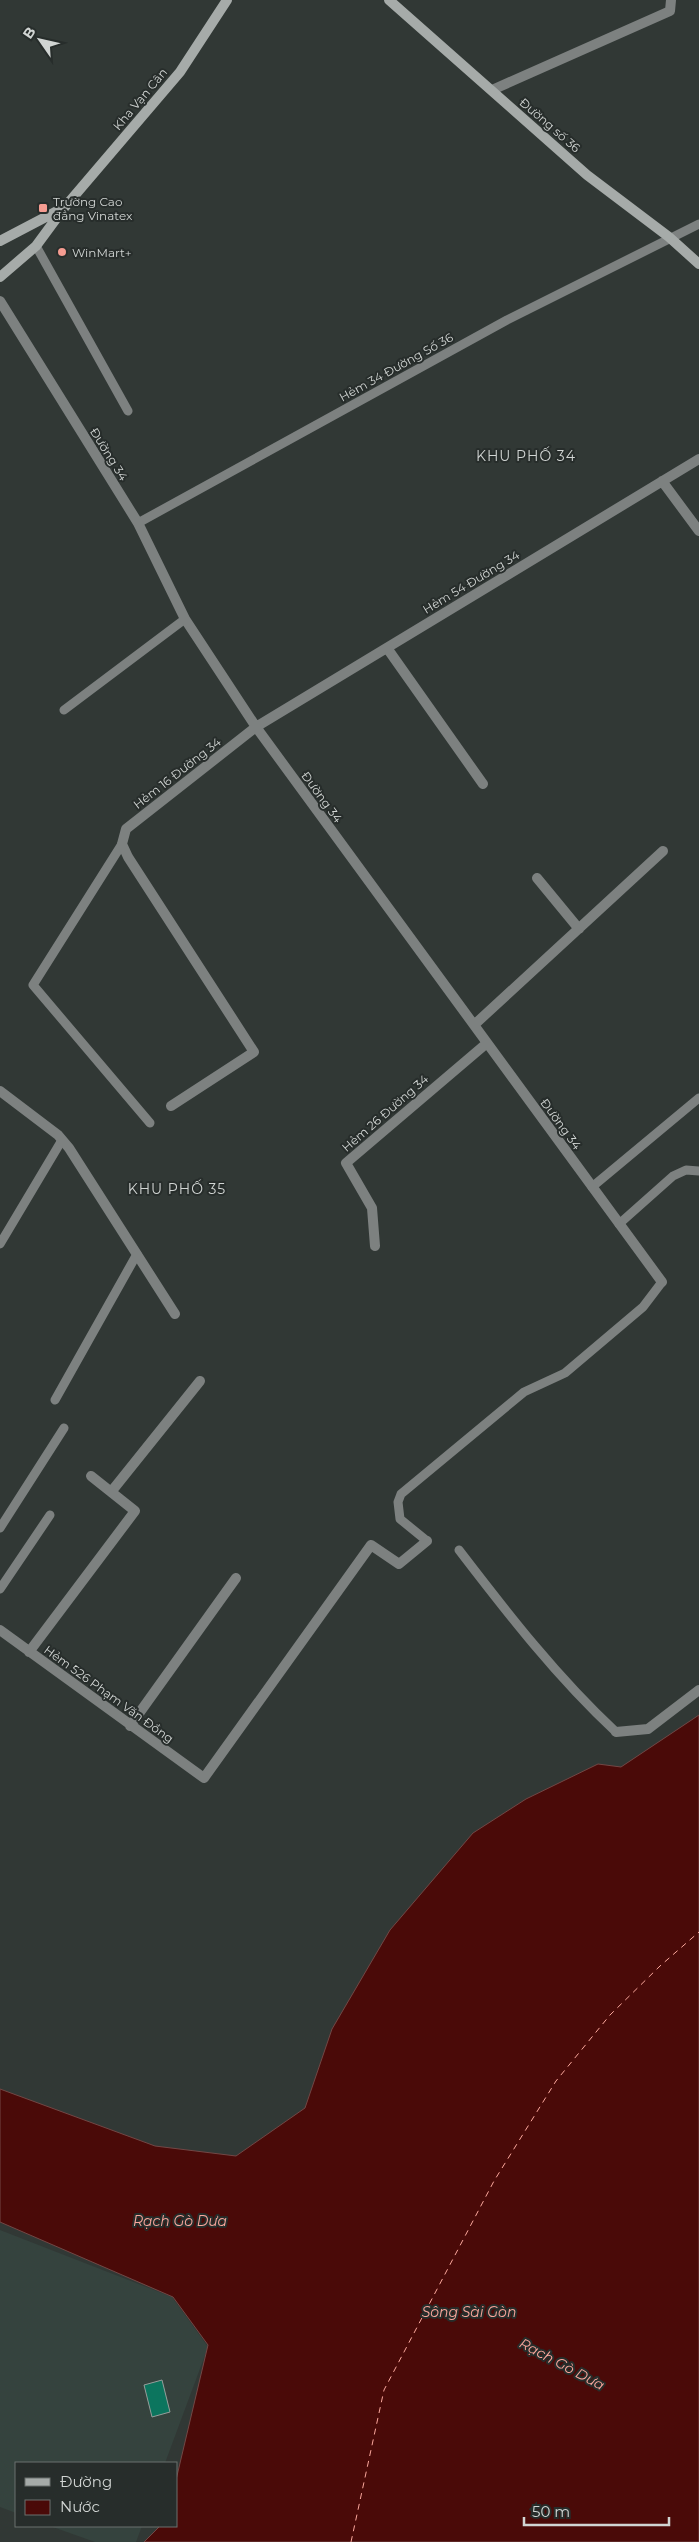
<svg xmlns="http://www.w3.org/2000/svg" width="699" height="2542" font-family="Montserrat,sans-serif">
<style>
.built{fill:#35433e}
.water{fill:#4a0a08;stroke:#724745}
.lines{fill:none;stroke-linecap:round;stroke-linejoin:round}
.ferry{stroke:#faa79c;stroke-width:1;stroke-dasharray:6 5;stroke-linecap:butt}
.building{fill:#0c755e;stroke:#969e9b}
.lane{stroke:#7d8180;stroke-width:9}
.street{stroke:#7d8180;stroke-width:10}
.secondary{stroke:#a6aba9;stroke-width:10}
.poi-dot{fill:#f59c91;stroke:#272d2b;stroke-width:2}
.labels{text-anchor:middle;dominant-baseline:central;stroke-width:4;stroke-linejoin:round;paint-order:stroke}
.street-label{font-size:12px;fill:#d1d5d3;stroke:#272d2b}
.poi-label{font-size:12px;fill:#d1d5d3;stroke:#272d2b;text-anchor:start}
.neighbourhood-label{font-size:14px;letter-spacing:1px;fill:#d1d5d3;stroke:#272d2b}
.water-label{font-size:14px;font-style:italic;fill:#faa79c;stroke:#272d2b}
</style>
<rect width="100%" height="100%" fill="#313835"/>
<path class="built" d="M0,2230l172,67 36,50 -43,116h-149v50l-16,-6z
M50,2526h92l-6,16h-41z"/>
<path class="water" d="M699,1715v827h-555l16,-16h16v-46l32,-135 -35,-48 -173,-75v-133l155,57 81,10 69,-48 27,-79 58,-99 83,-97 53,-34 72,-35 23,3z"/>
<g class="lines">
<path class="ferry" d="M351,2542l33,-152 110,-209 62,-100 54,-66 50,-49 39,-34"/>
</g>
<path class="building" d="M162,2380l8,32 -18,5 -8,-32z"/>
<g class="lines">
<path class="lane" d="M36,246l92,165
M138,523l369,-203 192,-96
M64,710l121,-91
M122,844l-89,141 117,138
M592,1187l107,-89
M619,1224l54,-48 13,-6 13,1
M0,1244l62,-104
M55,1400l82,-146
M0,1528l64,-100
M427,1541l-27,-22 -2,-17 3,-8 123,-102 41,-19 78,-66 19,-25
M459,1550c49,64 98,127 157,182
M0,1589l50,-74"/>
<path class="street" d="M492,90l178,-79 1,-11
M0,301l138,222 47,96 71,108 406,555
M662,481l37,50
M387,648l96,136
M537,878l42,51
M474,1025l189,-174
M0,1091l58,44 11,13 106,166
M171,1106l83,-54 -126,-195 -6,-13 4,-15 130,-102 443,-268
M375,1246l-3,-38 -26,-45 141,-120
M111,1492l89,-111
M0,1630l204,148 167,-233 28,19 28,-23
M29,1652l106,-141 -44,-35
M130,1726l106,-148
M616,1732l32,-3 51,-39"/>
<path class="secondary" d="M389,0l198,175 82,62 30,27
M0,241l61,-32
M0,277l36,-31 28,-38 116,-136 47,-72"/>
</g>
<g class="poi-dot">
<rect x="38" y="203" width="10" height="10" rx="2.5"/>
<circle cx="62" cy="252" r="5"/>
</g>
<g class="labels">
<g class="street-label">
<text transform="translate(140 99) rotate(-50)">Kha Vạn Cân</text>
<text transform="translate(550 125) rotate(41)">Đường số 36</text>
<text transform="translate(396 367) rotate(-29)">Hẻm 34 Đường Số 36</text>
<text transform="translate(109 454) rotate(58)">Đường 34</text>
<text transform="translate(471 582) rotate(-31)">Hẻm 54 Đường 34</text>
<text transform="translate(177 773) rotate(-38)">Hẻm 16 Đường 34</text>
<text transform="translate(322 797) rotate(54)">Đường 34</text>
<text transform="translate(385 1113) rotate(-41)">Hẻm 26 Đường 34</text>
<text transform="translate(561 1124) rotate(54)">Đường 34</text>
<text transform="translate(109 1694) rotate(36)">Hẻm 526 Phạm Văn Đồng</text>
</g>
<g class="poi-label">
<text x="53" y="201">Trường Cao<tspan x="53" dy="14">đẳng Vinatex</tspan></text>
<text x="72" y="252">WinMart+</text>
</g>
<g class="neighbourhood-label">
<text x="526" y="456">KHU PHỐ 34</text>
<text x="177" y="1189">KHU PHỐ 35</text>
</g>
<g class="water-label">
<text x="180" y="2221">Rạch Gò Dưa</text>
<text x="469" y="2312">Sông Sài Gòn</text>
<text transform="translate(562 2364) rotate(28)">Rạch Gò Dưa</text>
</g>
</g>
<rect x="15" y="2462" width="162" height="65" fill="#272d2b" stroke="#6b706e"/>
<rect x="25" y="2478" width="25" height="8" fill="#a6aba9" stroke="#6b706e"/>
<text x="60" y="2487" font-size="15" fill="#d1d5d3">Đường</text>
<rect x="25" y="2500" width="25" height="15" fill="#4a0a08" stroke="#6b706e"/>
<text x="60" y="2512" font-size="15" fill="#d1d5d3">Nước</text>
<g transform="translate(40 40) rotate(304)" stroke="#272d2b" stroke-width="4" paint-order="stroke">
<path d="M0-4L9 19L0 12L-9 19Z" fill="#d1d5d3"/>
<text y="-8" font-size="14" font-weight="bold" text-anchor="middle" fill="#d1d5d3">B</text>
</g>
<path d="M524 2517v8h145v-8" fill="none" stroke="#d1d5d3" stroke-width="2.5"/>
<text x="532" y="2517" font-size="15" fill="#d1d5d3" stroke="#272d2b" stroke-width="4" paint-order="stroke">50 m</text>
</svg>
